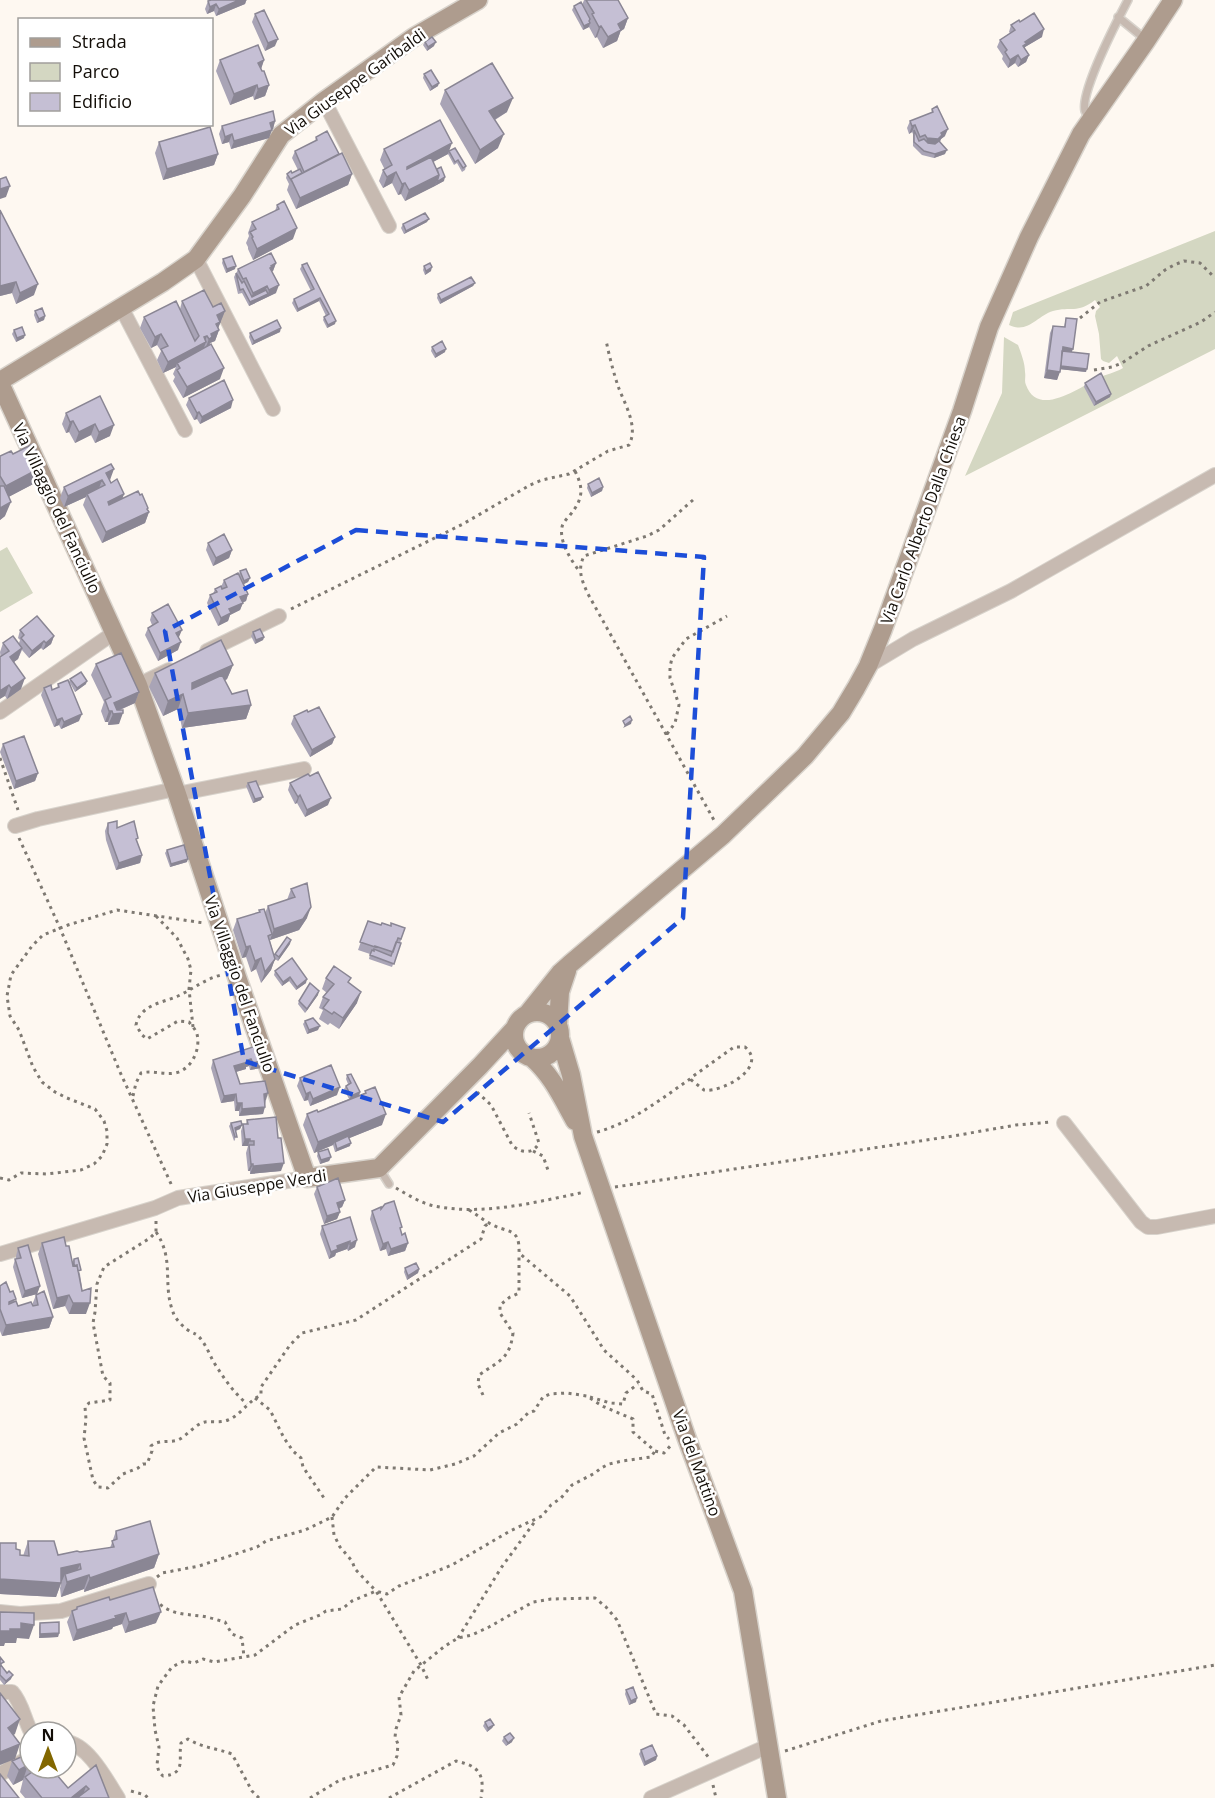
<svg xmlns="http://www.w3.org/2000/svg" width="1215" height="1798" font-family="'Open Sans',sans-serif">
<style>
.green{fill:#d4d7c2}
.lines{fill:none;stroke-linecap:round;stroke-linejoin:round}
.lane-casing{stroke:#d8d3cc;stroke-width:10}
.street-casing{stroke:#d8d3cc;stroke-width:16}
.secondary-casing{stroke:#d8d3cc;stroke-width:21}
.path{stroke:#7e7972;stroke-width:3;stroke-dasharray:3 4.5;stroke-linecap:butt}
.lane{stroke:#c7bab1;stroke-width:7}
.street{stroke:#c7bab1;stroke-width:14}
.secondary{stroke:#ae9c8e;stroke-width:18}
.wall{fill:#a9a4b6}
.shaded-wall{fill:#8a8694}
.building{fill:#c5bfd4;stroke:#8a8694;stroke-width:1.5}
.marked{fill:none;stroke:#1d4ed8;stroke-width:4.5;stroke-dasharray:12 8;stroke-linejoin:round}
.labels{text-anchor:middle;dominant-baseline:central;stroke-width:5;stroke-linejoin:round;paint-order:stroke}
.street-label{font-size:16px;fill:#130e08;stroke:#fff}
</style>
<rect width="100%" height="100%" fill="#fef8f1"/>
<path class="green" d="M1215,231v118l-250,127 37,-83 2,-56 14,8c3,8 7,18 7,27 1,5 -1,9 1,13 12,33 53,3 72,-7 8,-4 17,-5 25,-10l-6,-12 -8,7 -6,-2 -2,-2 -2,-25 -4,-18 1,-5 4,-4 -5,-7c-18,14 -24,6 -42,11 -16,5 -25,23 -44,14l4,-13z
M7,547l26,46 -33,19v-61z"/>
<g class="lines">
<defs>
<path id="lane" d="M1118,17l27,22
M1090,119c-1,-1 -4,-6 -5,-8 -5,-19 33,-92 43,-111
M379,1168l10,16"/>
<path id="street" d="M324,101l65,125
M196,259l77,150
M121,307l64,123
M207,651l72,-35
M868,666l45,-27 98,-48 204,-116
M138,685l31,-15
M0,712l115,-80
M177,794l127,-25
M15,826l23,-7 137,-30
M1064,1123l77,99 7,5h9l58,-11
M0,1254l155,-46 23,-10 129,-20
M0,1612l20,2 41,-3 88,-27
M0,1692h12c10,11 12,27 19,40
M66,1742c22,2 41,39 52,56
M0,1774l30,-17
M651,1798l117,-52"/>
<path id="secondary" d="M0,381l163,-99 33,-23 46,-63 39,-61 43,-34 90,-64 64,-37
M0,383l138,302 39,109 60,183 70,201 72,-10 101,-102 34,-37
M514 1035a23 23 0 1 1 46 0a23 23 0 1 1-46 0Z
M528,1013l32,-40 10,-9 153,-129 82,-79 36,-43 15,-25 12,-22 15,-37 79,-218 27,-84 40,-90 52,-103 65,-93 27,-41
M558,1024l2,-32 7,-21
M560,1038l11,37 12,61 104,303 56,152 34,207
M531,1057c21,18 31,41 44,64"/>
</defs>
<use href="#lane" class="lane-casing"/>
<use href="#street" class="street-casing"/>
<use href="#secondary" class="secondary-casing"/>
<path class="path" d="M1080,318l20,-16 46,-16 19,-16 9,-5 10,-4 16,2 15,15
M1094,370l18,-3 10,-4 26,-17 53,-24 14,-10
M575,471c9,18 8,28 -5,44 -3,4 -7,7 -8,12 -3,15 9,33 18,45
M693,500l-34,30 -12,6 -63,20c-7,14 -2,25 4,38l127,228
M291,609l172,-85 67,-39 12,-5 27,-6 39,-23 21,-6c10,-19 -5,-42 -11,-59 -5,-15 -9,-31 -12,-46
M667,734l8,-11 4,-18 -9,-27v-11l2,-9 14,-19 41,-23
M0,758l18,52
M19,838l41,90 60,144 52,114
M156,916l21,22 11,21 3,11 -2,19 4,38
M477,1092l14,13 21,40c8,8 21,10 27,-2l-10,-30
M133,1096l3,-13 5,-10c12,-3 22,2 34,0 16,-3 26,-23 22,-39 -1,-4 -5,-8 -8,-12l-11,-1 -31,18 -5,-4 -6,-10c1,-5 3,-9 7,-13 9,-9 24,-11 35,-16 15,-7 27,-17 43,-21
M597,1132c34,-9 64,-33 93,-53l2,-2 42,-30h11c24,20 -23,46 -41,43l-14,-11
M533,1151l10,5 6,17
M0,1178l9,2 12,-7 26,1 34,-4 13,-6 8,-8 5,-12v-13l-3,-10 -9,-12 -28,-11 -12,-6 -13,-10 -9,-15 -14,-37 -9,-14 -3,-20 4,-21 21,-29 11,-11 25,-10 49,-15 87,13
M615,1187l338,-51 63,-11 35,-3
M396,1188c12,7 25,15 38,18 50,10 102,-4 151,-14
M469,1210c7,4 13,9 20,13 18,11 31,3 30,30l51,43 34,54 33,30 6,11 9,3 13,41 4,4
M156,1221v11l-6,6 -46,29 -7,17 -2,28 -2,11 10,53 7,7v17l-21,3 -4,4 1,12 -2,19 9,42 5,7 10,1 15,-14 15,-6 5,-4h4l5,-13 -1,-5c9,-7 18,-3 27,-6 9,-4 17,-16 27,-18 7,-1 16,1 23,-2 13,-5 20,-19 33,-25v-8l29,-42 12,-12 54,-13 125,-81 4,-13 4,-3
M156,1232c19,28 6,51 17,80 2,7 12,17 18,20 4,2 6,2 8,5 6,6 10,16 14,24 10,16 20,31 34,43
M483,1395l-5,-11 1,-9c20,-14 31,-16 34,-42l-13,-20v-8l10,-8 9,-4v-40
M590,1397l20,6 13,1 3,-11 12,-9
M255,1398l15,12 14,28 9,13 8,7 2,9 21,31
M332,1517l2,18 6,12 12,14 3,8 21,22 45,74 8,17
M157,1577l5,-4 37,-7 58,-19 9,-6 39,-11 27,-13 13,-19 31,-31 54,3 25,-6 19,-8 25,-23 18,-9 11,-11 6,-2 9,-14 7,-3 17,-1 20,3 15,10 31,13v13l22,19 9,2 9,-10
M155,1599c12,15 28,15 46,17 8,1 16,4 24,6l7,12 10,4 2,19
M458,1638l43,-70 35,-48
M785,1751l96,-30 334,-56
M713,1785l3,13
M131,1791l14,4 3,3
M259,1798l-7,-7 -20,-37c-16,-6 -29,-6 -44,-15l-7,4c-3,16 6,31 -18,33l-4,-4 -2,-7 2,-18 -4,-17 -2,-24 5,-20 14,-19 12,-6 10,2 9,-4 11,3 41,-7 40,-30 25,-10 6,-4 16,-2 10,-8 24,-10 11,3 12,-8 53,-21 58,-34 32,-15 9,-11 10,-7 11,-13 23,-12 6,-5 8,-4 13,-3 29,-4 4,-6
M310,1798l30,-18 53,-15 4,-9 1,-12 -3,-7 1,-8 5,-14 -2,-18 15,-26 31,-25 13,-8 14,-3 17,-8 44,-25 18,-3 44,-1 11,9 11,13 39,94 16,2 12,9 25,33
M389,1798l67,-37c23,5 29,13 25,37"/>
<use href="#lane" class="lane"/>
<use href="#street" class="street"/>
<use href="#secondary" class="secondary"/>
</g>
<path class="wall" d="M584,0h34l10,18 -4,11 -3,1 -4,11 -14,7 -6,-11 -2,1 -6,-11 -6,3 -11,-20 2,-4 8,-1z
M208,1h38l-1,3 -29,12 -2,-5 -7,3 -2,-5z
M255,14l20,32 -10,5 -13,-29z
M1020,22l22,15 -17,10v2l4,6 -3,7 -8,5 -3,-4 -7,5 -6,-9 1,-3 -6,-9 3,-7 10,-7 -1,-1 2,-7z
M425,42l9,4 -7,5 -4,-6z
M220,60h44l-3,9 8,16 -4,11 -11,4 -1,-4 -23,9 -14,-34z
M424,74l14,12 -8,5 -7,-13z
M445,90l62,22 -12,8 3,28 -23,16 -35,-60z
M932,109l13,27 -4,3 -1,3 5,12 -11,4 -12,-3 -9,-9v-12l-1,-2 -3,2 -2,-6 3,-7 21,-8z
M275,121l-2,8h-2l-2,9 -38,11 -2,-7 -7,2 -3,-10 3,-8z
M316,137l23,17 -1,1 14,19 -4,11 -52,24 -9,-19 2,-6 -3,-6 1,-4 5,-1 6,-3 -6,-12 3,-7 20,-10z
M159,142l59,12 -4,11 -51,15 -8,-27z
M384,149l65,2 17,15 -1,4 -3,2 -5,-9 -3,2 -6,-11 -15,8 11,19 -39,20 -4,-7 -3,1 -6,-12 -9,5 -4,-7 4,-11h2l-5,-10z
M277,205l16,34 -40,21 -5,-11v-2l-2,-4 3,-7 -1,-3 4,-11 23,-11z
M0,210l34,85 -18,9 -4,-11 -12,3z
M427,222l-23,12 -3,-6 2,-4z
M223,259l12,10 -9,4 -4,-10z
M276,263l-3,8h-1l4,22 -27,13 -7,-13 -4,1 -4,-17 2,-4v1l2,-5z
M302,265l33,59 -8,4 -4,-8 1,-3 2,-1 -7,-15 -22,11 -5,-9 2,-4 17,-8 -11,-22z
M424,266l7,5 -6,4 -2,-5z
M475,283l-2,3 -33,18 -3,-6 1,-4z
M182,301l31,6 12,4 -7,17 1,2 -4,11 -5,2 -1,3 11,33 -37,19 -10,-17 2,-4 -2,-3 3,-7 -13,6 -6,-13 4,-9 -4,-6 -6,3 -11,-20 4,-11 36,-8z
M35,311l10,5 -1,4 -7,3 -3,-8z
M1066,318l6,34 14,20 -26,-3 -3,11 -13,-2 6,-45 3,-7 11,1z
M14,330l10,8 -8,4 -4,-8z
M280,332l-28,13 -3,-8 1,-4z
M432,347l13,5 -10,6 -4,-7z
M1085,383l26,11 -1,3 -16,9 -10,-19z
M100,396l10,40 -15,7 -4,-8 -16,8 -6,-11 -3,1 -4,-9 4,-11z
M189,398l42,10 -31,16 -3,-5 -3,1 -8,-15z
M13,454l26,27 -31,16 -3,19 -5,4v-64z
M111,464l-1,17 1,2 13,11 -2,5 26,11 1,2 -4,11 -43,20 -19,-38 3,-8 -22,10 -4,-9 4,-11z
M588,484l15,3 -1,4 -11,6 -4,-9z
M208,543l24,7 -3,8 -16,8 -7,-16z
M240,571l10,7 -2,4 -4,2 4,10 -2,7 -3,1 -3,8 -10,5 -2,6 -10,5 -11,-23 3,-8 3,-1 2,-5 6,-2 3,-7 15,-6z
M152,613l27,24 -1,1v12l-20,11 -13,-26 3,-7 4,-3 -2,-5z
M20,630l34,6 -3,8 -8,6 -2,-2 -12,10 -7,-8 -4,9 -4,3 7,27 -14,10 -2,-3 -5,-44 3,-9h16l1,-3 -2,-2z
M253,632l11,5 -1,3 -8,4 -4,-8z
M96,664l43,28 -4,11 -15,7 -1,14 -11,1v-3h-3l-4,-11 3,-9 -13,-27z
M233,665l-6,14 -2,2 7,13 19,11 -5,14 -64,9 -4,-19 -15,7 -14,-29 6,-14z
M70,679l16,5 -11,8 -5,-9 9,38 -18,8 -2,-4 -5,2 -13,-32 3,-7 8,2 5,-2 1,-4 11,-2z
M308,712l27,25 -3,7 -22,13 -19,-33 3,-8z
M3,744l35,29 -3,8 -21,8 -14,-37z
M248,783l13,17 -8,3 -7,-17z
M290,783l38,22 -23,12 -8,-14 -2,1 -7,-14z
M108,823l9,5 20,13 5,14 -2,8 -24,7 -10,-30 -1,-9z
M167,850l20,12 -17,5 -5,-14z
M291,889l16,29 -8,12 -29,10v-1v2l4,14 1,-1 15,-10 -12,17 -3,-2 -4,11 -10,13 -5,-14 -5,3 -5,-15 -4,1 -9,-28 4,-11 21,-6 1,-3 6,3 3,-7 19,-6z
M368,921l13,4 24,3 -5,15h1l-9,24 -23,-8 1,-5 -12,-4z
M275,971l31,12 -10,7 -7,-9 -7,5 -8,-11z
M326,978l23,5 8,20 -18,26 -9,-6 -2,2 -9,-6 4,-9 -4,-2 4,-11 4,-4 -5,-4z
M318,995l-13,18 -7,-9 1,-3z
M305,1021l13,9 -11,4 -4,-10z
M259,1045l5,15 -3,8 -11,2 -1,-4 -3,1v2l-10,3 4,12 26,16 -3,14 -24,2v-5h-4l-1,-10 -13,2 -10,-35 2,-8z
M347,1075l13,17 -1,4 6,-3v-2l17,34 -33,13 1,8 -15,6 -2,-7 -19,8 -11,-28 4,-11 11,-2 9,-4 1,-1 21,-8 -5,-10 2,-3 2,-2 -2,-5z
M300,1078l37,17 -27,11 -2,-6 -4,1 -7,-15z
M247,1120l34,51 -31,3v-3h-2l-2,-18 2,-7h-6l-1,-15 2,-7h3z
M231,1123l11,2 -2,4 -4,2 -1,9 -1,1 -5,-15z
M318,1152l13,5 -2,4 -9,3 -3,-8z
M317,1187l28,13 -3,7 -3,2 1,3 -3,7 -13,5 -10,-30z
M372,1211l29,20 1,4 6,8 -3,8 -17,5 -2,-7 -6,2 -10,-32z
M350,1217l5,30 -7,4 -1,-2 -11,4 -1,3 -6,3 -9,-25 2,-8z
M42,1243l24,3 6,16 2,-3 6,15 6,40h-17l-4,-8 -12,3 -15,-55z
M18,1248l22,38 -3,8 16,23 -4,11 -47,8 -2,-5v-45l15,16 3,4 14,-1 4,-10 1,-1 -15,4 -9,-31 2,-8h1v-3z
M405,1268l14,1 -1,4 -11,7 -3,-8z
M116,1531l43,23 -5,14 -70,24v-3l-23,8 -1,-9 2,-7 -6,16 -56,-3 16,-45 4,6 3,1 5,-15 30,14 52,-7z
M110,1600l46,23 -31,10 -3,-9 -9,3 -1,2 -39,12 -6,-19 5,-11 4,-1 1,-3z
M40,1623l19,10 -1,4 -19,1v-11z
M0,1657l2,8v1l9,13 -7,6 -4,-5z
M626,1690l10,12 -7,3 -4,-11z
M485,1722l9,3 -2,3 -5,4 -4,-6z
M504,1737l8,5 -6,4 -4,-5z
M641,1750l16,6 -1,4 -12,6 -5,-12z
M30,1753l38,35 28,-23 13,33h-84l-5,-6 3,-12 -10,5 -6,-9 5,-15z"/>
<path class="shaded-wall" d="M239,0h8l-1,1 -1,3 -29,12 3,-7z
M216,4l-2,7 -7,3 3,-7z
M628,18l-4,11 -3,2v-1l-4,11 -14,7 5,-11 10,-13z
M590,23l-1,4 -6,3 1,-4z
M601,26l-4,11 -2,1 4,-11z
M1044,29l-2,8 -17,10 -1,4 -4,2 5,-11z
M278,39l-3,7 -10,5 3,-8z
M436,42l-2,4 -7,5 1,-4z
M1018,55l-3,8 -7,5 2,-8z
M1029,55l-3,7 -8,5 3,-7z
M264,60l-4,12 -2,-9z
M439,83l-1,3 -8,5 2,-4z
M257,85l-4,11 -23,9 4,-11z
M269,85l-4,11 -11,4 4,-11z
M513,98l-6,14 -23,14 5,-15z
M275,121l-2,8 -6,2 3,-8z
M915,125l-3,7 -3,2 3,-8z
M948,129l-3,7 -4,3 -2,4 -14,3 2,-8z
M272,130l-3,8 -38,11 3,-8z
M232,134l-3,8 -7,2 3,-7z
M504,134l-6,14 -23,16 5,-14z
M452,143l-4,11 -45,24 4,-11z
M947,150l-2,4 -11,4 1,-4z
M218,154l-4,11 -51,15 4,-11z
M396,172l-4,11 -9,5 4,-11z
M352,174l-4,11 -52,24 4,-11z
M439,175l-4,11 -30,15 4,-11z
M445,177l-1,4 -9,5 2,-4z
M405,183l-4,11 -3,1 4,-11z
M10,186l-4,11 -6,2v-10z
M429,219l-2,3 -23,12 2,-3z
M297,228l-4,11 -40,21 4,-11z
M276,263l-3,8 -2,1 -1,3 1,-9z
M236,266l-1,3 -9,4 1,-4z
M432,267l-1,4 -6,4 1,-4z
M16,282l-4,11 -12,3v-10z
M475,283l-2,3 -33,18 1,-4z
M38,284l-4,11 -18,9 4,-11z
M279,285l-3,8 -27,13 1,-4 18,-8 1,-4z
M267,286l-3,8 -14,7 3,-8z
M320,298l-1,3 -22,11 1,-3z
M225,311l-8,20 2,-1 -4,11 -5,2 -2,5 -3,2 12,-35z
M45,316l-1,4 -7,3 2,-4z
M336,321l-1,3 -8,4 1,-3z
M281,328l-1,4 -28,13 2,-4z
M161,334l-4,11 -6,3 4,-11z
M25,335l-1,3 -8,4 1,-4z
M207,336l-3,7 2,-1 -4,11 -25,10 -1,4 -13,6 5,-11 36,-25z
M1063,347l10,2 -3,7 -9,-1z
M446,349l-1,3 -10,6 1,-4z
M1060,366l27,3 -1,3 -28,-3z
M224,368l-4,11 -37,19 4,-11z
M1047,370l13,2 -3,8 -13,-2z
M1111,394l-1,3 -16,9 2,-4z
M233,400l-2,8 -31,16 2,-7z
M199,412l-2,7 -3,1 3,-7z
M73,421l-4,11 -3,1 4,-11z
M95,424l-4,11 -16,8 4,-11z
M114,425l-4,11 -15,7 4,-11z
M44,466l-5,15 -38,20 5,-15z
M114,469l-4,11 -4,-7z
M102,480l-4,11 -11,3 -1,3 -22,10 4,-11z
M603,487l-1,4 -11,6 1,-4z
M124,494l-4,11 -16,8 4,-11z
M11,502l-6,14 -5,4v-12z
M148,508l-2,5 3,-1 -4,11 -43,20 4,-11z
M232,550l-3,8 -16,8 3,-8z
M250,578l-2,4 -6,3 2,-4z
M248,594l-2,7 -8,4 2,-8z
M243,603l-3,7 -10,5 -2,6 -10,5 3,-8 8,-9z
M182,630l-3,7 -6,4 3,-8z
M54,636l-3,8 -8,6 3,-7z
M264,637l-1,3 -8,4 1,-4z
M44,641l-3,7 -12,10 3,-7z
M181,642l-3,8 -20,11 2,-8z
M22,648l-4,11 -12,9 4,-11z
M233,665l-6,14 -40,19 5,-15z
M25,678l-4,11 -14,10 4,-11z
M87,681l-1,3 -11,8 2,-4z
M9,685l-4,11 -5,3v-8z
M139,692l-4,11 -23,10v-2l-4,11h-3l4,-11 5,-8z
M183,694l-5,15 -15,7 5,-15z
M251,705l-5,14 -64,9 6,-15z
M123,713l-4,11 -11,1 5,-11z
M82,714l-3,7 -18,8 3,-7z
M62,718l-3,7 -5,2 3,-7z
M632,720l-1,4 -8,4 2,-3z
M335,737l-3,7 -22,13 2,-7z
M38,773l-3,8 -21,8 2,-8z
M300,795l-3,8 -2,1 3,-7z
M263,797l-2,3 -8,3 2,-4z
M331,798l-3,7 -23,12 2,-7z
M142,855l-2,8 -24,7 3,-7z
M188,859l-1,3 -17,5 1,-3z
M311,907l-4,11 -8,12 -29,10 4,-11z
M291,940l-1,4 -12,17 1,-4z
M250,946l-4,11 -4,1 4,-11z
M261,958l-5,11 -5,3 4,-11z
M275,959l-4,11 -10,13 4,-11z
M290,977l-1,4 -7,5 1,-4z
M307,979l-1,4 -10,7 1,-3z
M319,991l-1,4 -13,18 2,-4z
M361,992l-4,11 -18,26 4,-11z
M320,1026l-2,4 -11,4 2,-4z
M251,1059l-2,7 -3,1v2l-14,4 2,-7z
M264,1060l-3,8 -11,2 3,-7z
M340,1087l-3,8 -27,11 3,-7z
M310,1092l-2,8 -4,1 2,-7z
M360,1092l-1,4 -10,4 2,-4z
M268,1093l-2,7 -5,1 3,-7z
M236,1094l-2,7 -13,2 3,-7z
M237,1103h5l-3,8h-4z
M265,1107l-2,7 -24,2 3,-7z
M386,1114l-4,11 -47,19v-2l-2,3 -19,8 4,-11z
M242,1125l-2,4 -6,2 1,-3z
M245,1139h5l-2,7h-6z
M351,1143l-1,3 -15,6 2,-3z
M331,1157l-2,4 -9,3 1,-4z
M284,1163l-3,8 -31,3 3,-8z
M251,1164h2l-3,7h-2z
M345,1200l-3,7 -8,3 3,-7z
M340,1212l-3,7 -13,5 3,-8z
M357,1240l-2,7 -7,4 2,-7z
M350,1241l-3,8 -11,4 -1,3 -6,3 2,-7 6,-6z
M388,1242l-2,7 -6,2 3,-7z
M408,1243l-3,8 -17,5 3,-7z
M419,1269l-1,4 -11,7 1,-4z
M40,1286l-3,8 -15,4 3,-7z
M69,1295l-4,11 -12,3 4,-11z
M73,1303h17l-4,11h-17z
M53,1317l-4,11 -47,8 4,-11z
M159,1554l-5,14 -70,24 6,-14z
M80,1564l-6,15 -9,-5 -3,7 -4,1 3,1 -5,14 -56,-3v-15z
M89,1575l-5,14 -23,8 6,-15z
M161,1612l-5,11 -31,10 4,-11z
M126,1613l-4,11 -9,3 -1,2 -39,12 4,-11z
M21,1623l13,2 -5,14 -12,-1 -1,5h-11l-1,3h-4v-15l10,-2z
M59,1633l-1,4 -19,1 1,-4z
M13,1675l-2,4 -7,6 2,-4z
M637,1698l-1,4 -7,3 2,-4z
M20,1719l-5,15 -12,9 5,-15z
M494,1725l-2,3 -5,4 1,-4z
M514,1738l-2,4 -6,4 2,-3z
M20,1744l-5,15 -15,6v-13z
M657,1756l-1,4 -12,6 1,-4z
M28,1765l-5,15 -10,5 6,-15z
M86,1786l-4,12h-11z"/>
<path class="building" d="M211,0h28l-20,9 -3,-5 -6,3 -2,-6z
M586,0h32l10,18 -10,6 3,6 -13,7 -7,-11 -2,1 -7,-13 2,-1z
M581,2l9,17 -1,2 1,2 -6,3 -10,-20z
M264,10l14,29 -10,4 -13,-29z
M1034,13l10,16 -19,13 2,1 -4,3 6,9 -8,5 -3,-5 -8,5 -5,-8 2,-2 -7,-10 15,-10 -4,-5 8,-5 1,2z
M432,37l4,5 -8,5 -3,-5z
M258,45l6,15 -6,3 4,8h2l5,14 -11,4 -1,-4 -23,9 -14,-34z
M492,63l21,35 -24,13 15,23 -24,16 -35,-60z
M431,70l8,13 -7,4 -8,-13z
M937,106l11,23 -7,4 1,2 -4,4 -11,-1 -2,-3 -5,2 -5,-12 -3,1 -2,-5 23,-9 -1,-3z
M273,111l2,10 -5,2 2,7 -38,11 -2,-7 -7,3 -3,-11z
M440,120l12,23 -45,24v2l24,-12 8,18 -30,15 -4,-7 -3,1 -6,-12 -9,5 -4,-7 9,-5 -8,-16z
M210,127l8,27 -51,15 -8,-27z
M914,130l5,11 5,-2 4,4 7,1 4,-3 8,9 -12,4 -11,-3 -10,-9z
M327,131l12,23 -35,18 -9,-21 22,-11 -1,-3z
M455,148l11,18 -3,2 -5,-8 -3,2 -6,-11z
M342,153l10,21 -52,24 -9,-19z
M441,167l4,10 -8,5 2,-7 -2,-6z
M300,169l2,4 -11,6v1l-4,-6 4,-3 1,2z
M6,177l4,9 -10,3v-10z
M284,201l13,27 -40,21 -5,-11 1,-1 -3,-5 6,-3 -4,-7 27,-13 -2,-4z
M0,210l38,74 -18,9 -4,-11 -16,4z
M425,213l4,6 -23,12 -3,-7z
M271,253l5,10 -5,3 1,1 -2,1 9,17 -10,5 -2,-4 -14,7 -7,-15 -3,1 -5,-10z
M232,256l4,10 -9,3 -4,-10z
M307,263l29,58 -8,4 -4,-8 5,-3 -9,-16 -22,11 -4,-10 20,-10 -12,-24z
M430,263l2,4 -6,4 -2,-5z
M236,273l6,10 2,-2 8,16 14,-7 2,4 -18,8 -7,-13 -3,1z
M471,277l4,6 -34,17 -3,-6z
M204,290l9,17 8,-4 4,8 -8,4 3,7 -4,2 3,6 -8,4 1,3 -3,2 -2,-3 -3,1 2,5 -38,20 -7,-13 7,-3 -7,-12 -6,3 -11,-20 32,-16 19,40 4,-5 -17,-35z
M42,308l3,8 -6,3 -4,-8z
M1066,318l11,1 -4,30 -10,-2 -3,25 -13,-2 6,-44 12,1z
M277,320l4,8 -27,13 -4,-8z
M22,327l3,8 -8,3 -3,-8z
M442,341l4,8 -10,5 -4,-7z
M211,344l13,24 -37,19 -10,-17 3,-2 -3,-5z
M1062,351l27,3 -2,15 -26,-3z
M1101,373l10,21 -15,8 -11,-19z
M224,380l9,20 -31,17 -3,-5 -2,1 -8,-15z
M100,396l14,29 -15,7 -4,-8 -16,8 -6,-11 -3,1 -4,-9z
M33,444l11,22 -38,20 -6,-10v-20l11,-5 2,3z
M111,464l3,5 -8,4 5,10 6,-4 7,15 -16,8 1,3 29,-14 2,4 2,-1 6,14 -1,1 2,3 -43,20 -19,-38 18,-9 -3,-5 -34,16 -4,-9z
M599,478l4,9 -11,6 -4,-9z
M0,486h4l7,16 -11,6z
M224,534l8,16 -16,8 -8,-15z
M246,569l4,9 -6,3 -4,-10z
M238,573l10,21 -8,3 3,6 -14,6 2,4 -10,5 -11,-23 7,-3 -2,-3 6,-3 1,3 5,-2 -3,-7z
M168,604l14,26 -6,3 5,9 -21,11 -12,-25 10,-6 -6,-9z
M37,616l17,20 -8,7 -2,-2 -12,10 -11,-13 3,-3 -4,-5z
M260,629l4,8 -8,3 -3,-8z
M13,636l9,12 -12,9 15,21 -14,10 -2,-3 -9,6v-34l9,-6 -6,-8z
M221,640l12,25 -41,18v6l30,-14 10,19 15,-4 4,15 -63,8 -5,-19 -15,7 -13,-28z
M121,653l18,39 -25,11 3,7h6v3l-10,1 -1,-3h-3l-4,-11 6,-3 -15,-33z
M81,672l6,9 -10,7 -7,-9z
M68,680l14,34 -18,8 -2,-4 -5,2 -13,-32 7,-3 1,5 7,-3 -1,-3z
M319,707l16,30 -23,13 -18,-34 13,-6 1,2z
M630,716l2,4 -7,5 -2,-4z
M24,736l14,37 -22,8 -13,-37z
M318,772l13,26 -24,12 -7,-15 -2,2 -8,-14 18,-9 2,2z
M256,781l7,16 -8,2 -7,-16z
M117,821v7l17,-7 4,17 -2,1 6,16 -23,8 -11,-30v-10z
M184,845l4,14 -17,5 -4,-14z
M307,883l4,24 -8,12 -29,10 -6,-23 27,-9 -4,-8z
M264,909l8,25 -4,2 7,23 -10,13 -4,-14 -6,3 -5,-15 -4,1 -9,-28 23,-7 -1,-2z
M368,921l13,4 1,-2 9,3v-3l14,5 -4,11 -3,-1 -5,14 -18,-6v1l-15,-5z
M287,937l4,3 -12,17 -4,-3z
M396,942l5,1 -7,21 -24,-9 2,-5 2,1v-2l17,7z
M292,958l15,21 -10,8 -7,-10 -7,5 -8,-11z
M334,966l17,12 -3,4 13,10 -18,26 -9,-6 -2,2 -9,-6 6,-8 -6,-3 11,-13 -8,-6z
M310,983l9,8 -12,18 -8,-8z
M313,1018l7,8 -11,4 -4,-9z
M259,1045l5,15 -11,3 -2,-4 -3,1v2l-14,4 6,18 25,-3 3,12 -4,1 1,13 -23,2v-6h-5l-1,-9 -12,2 -11,-36z
M331,1065l9,22 -27,12 -3,-7 -4,2 -6,-16z
M351,1074l9,18 -9,4 -5,-10 5,-3 -4,-8z
M375,1087l11,27 -68,28 -11,-28 10,-4 1,2 48,-19 -1,-2z
M276,1117l2,21h3l3,25 -31,3v-2h-2l-2,-19h5v-4h-4v-2h-5l-2,-15h5l-1,-4z
M241,1121l1,4 -7,3 2,9h-2l-4,-14z
M348,1136l3,7 -14,6 -2,-7z
M328,1149l3,8 -10,3 -3,-8z
M338,1178l7,22 -8,3 3,9 -13,4 -10,-29z
M394,1201l8,26 -2,1 2,7 3,-2 3,10 -17,6 -3,-7 -5,2 -11,-33 9,-4v2l4,-5z
M350,1217l7,23 -7,4v-3l-13,5 1,3 -7,3 -9,-26z
M64,1237l2,9h3l4,20 4,-1 5,26 9,-3 -1,15h-17l-4,-8 -12,3 -15,-55z
M28,1245l12,41 -15,5 -10,-32 6,-1 -3,-10z
M78,1258l3,12 -3,1 -1,-6 -3,1v-7z
M416,1263l3,6 -11,7 -3,-8z
M6,1282l4,10 3,-1 3,8 -7,3v2l7,-3 2,5 13,-4 2,4 5,-1 -2,-10 8,-4 9,26 -47,8 -6,-16v-23z
M150,1521l9,33 -69,24 -1,-3 -22,7 -2,-8 16,-5 -1,-5 -19,4v15l-61,-4v-36h16v6l4,1v5l9,1 -1,-15h26l4,14 19,-4 3,1 34,-5 -2,-6 5,-2 -1,-8z
M153,1587l8,25 -32,10 -3,-9 -11,3 1,2 -39,12 -5,-19 5,-2v-2l32,-10 1,3z
M0,1612l34,1v12l-13,-2v6h-11v2h-10z
M59,1622v11l-19,1v-11z
M0,1657l4,5 -4,2 7,9 2,-2 4,4 -7,6 -6,-6z
M633,1687l4,11 -6,3 -5,-11z
M0,1693l20,26 -12,9 12,16 -20,8z
M490,1719l4,6 -6,3 -3,-6z
M510,1733l4,5 -6,5 -4,-6z
M652,1745l5,11 -12,6 -4,-12z
M30,1753v15h21l17,20 28,-23 13,33h-32l12,-9 -3,-3 -15,12h-29l-17,-21 7,-5 -4,-7 -9,5 -7,-9z
M0,1774l19,24h-19z"/>
<path class="marked" d="M356,530l348,27 -21,361 -240,204 -199,-61 -79,-430z"/>
<g class="labels">
<g class="street-label">
<text transform="translate(355 82) rotate(-36)">Via Giuseppe Garibaldi</text>
<text transform="translate(57 508) rotate(65)">Via Villaggio del Fanciullo</text>
<text transform="translate(923 520) rotate(-70)">Via Carlo Alberto Dalla Chiesa</text>
<text transform="translate(240 984) rotate(71)">Via Villaggio del Fanciullo</text>
<text transform="translate(257 1186) rotate(-9)">Via Giuseppe Verdi</text>
<text transform="translate(697 1463) rotate(70)">Via del Mattino</text>
</g>
</g>
<rect x="18" y="18" width="195" height="108" fill="#ffffff" stroke="#a19f9c" stroke-width="1.5"/>
<rect x="30" y="38" width="30" height="9" fill="#ae9c8e" stroke="#a19f9c" stroke-width="1.5"/>
<text x="72" y="48" font-size="18" fill="#130e08">Strada</text>
<rect x="30" y="63" width="30" height="18" fill="#d4d7c2" stroke="#a19f9c" stroke-width="1.5"/>
<text x="72" y="78" font-size="18" fill="#130e08">Parco</text>
<rect x="30" y="93" width="30" height="18" fill="#c5bfd4" stroke="#a19f9c" stroke-width="1.5"/>
<text x="72" y="108" font-size="18" fill="#130e08">Edificio</text>
<g transform="translate(48 1750)"><circle r="28" fill="#ffffff" stroke="#a19f9c" stroke-width="1.5"/>
<path d="M0-4.5L10 22L0 15L-10 22Z" fill="#826700"/>
<text y="-9" font-size="16" font-weight="bold" text-anchor="middle" fill="#130e08">N</text>
</g>
</svg>
